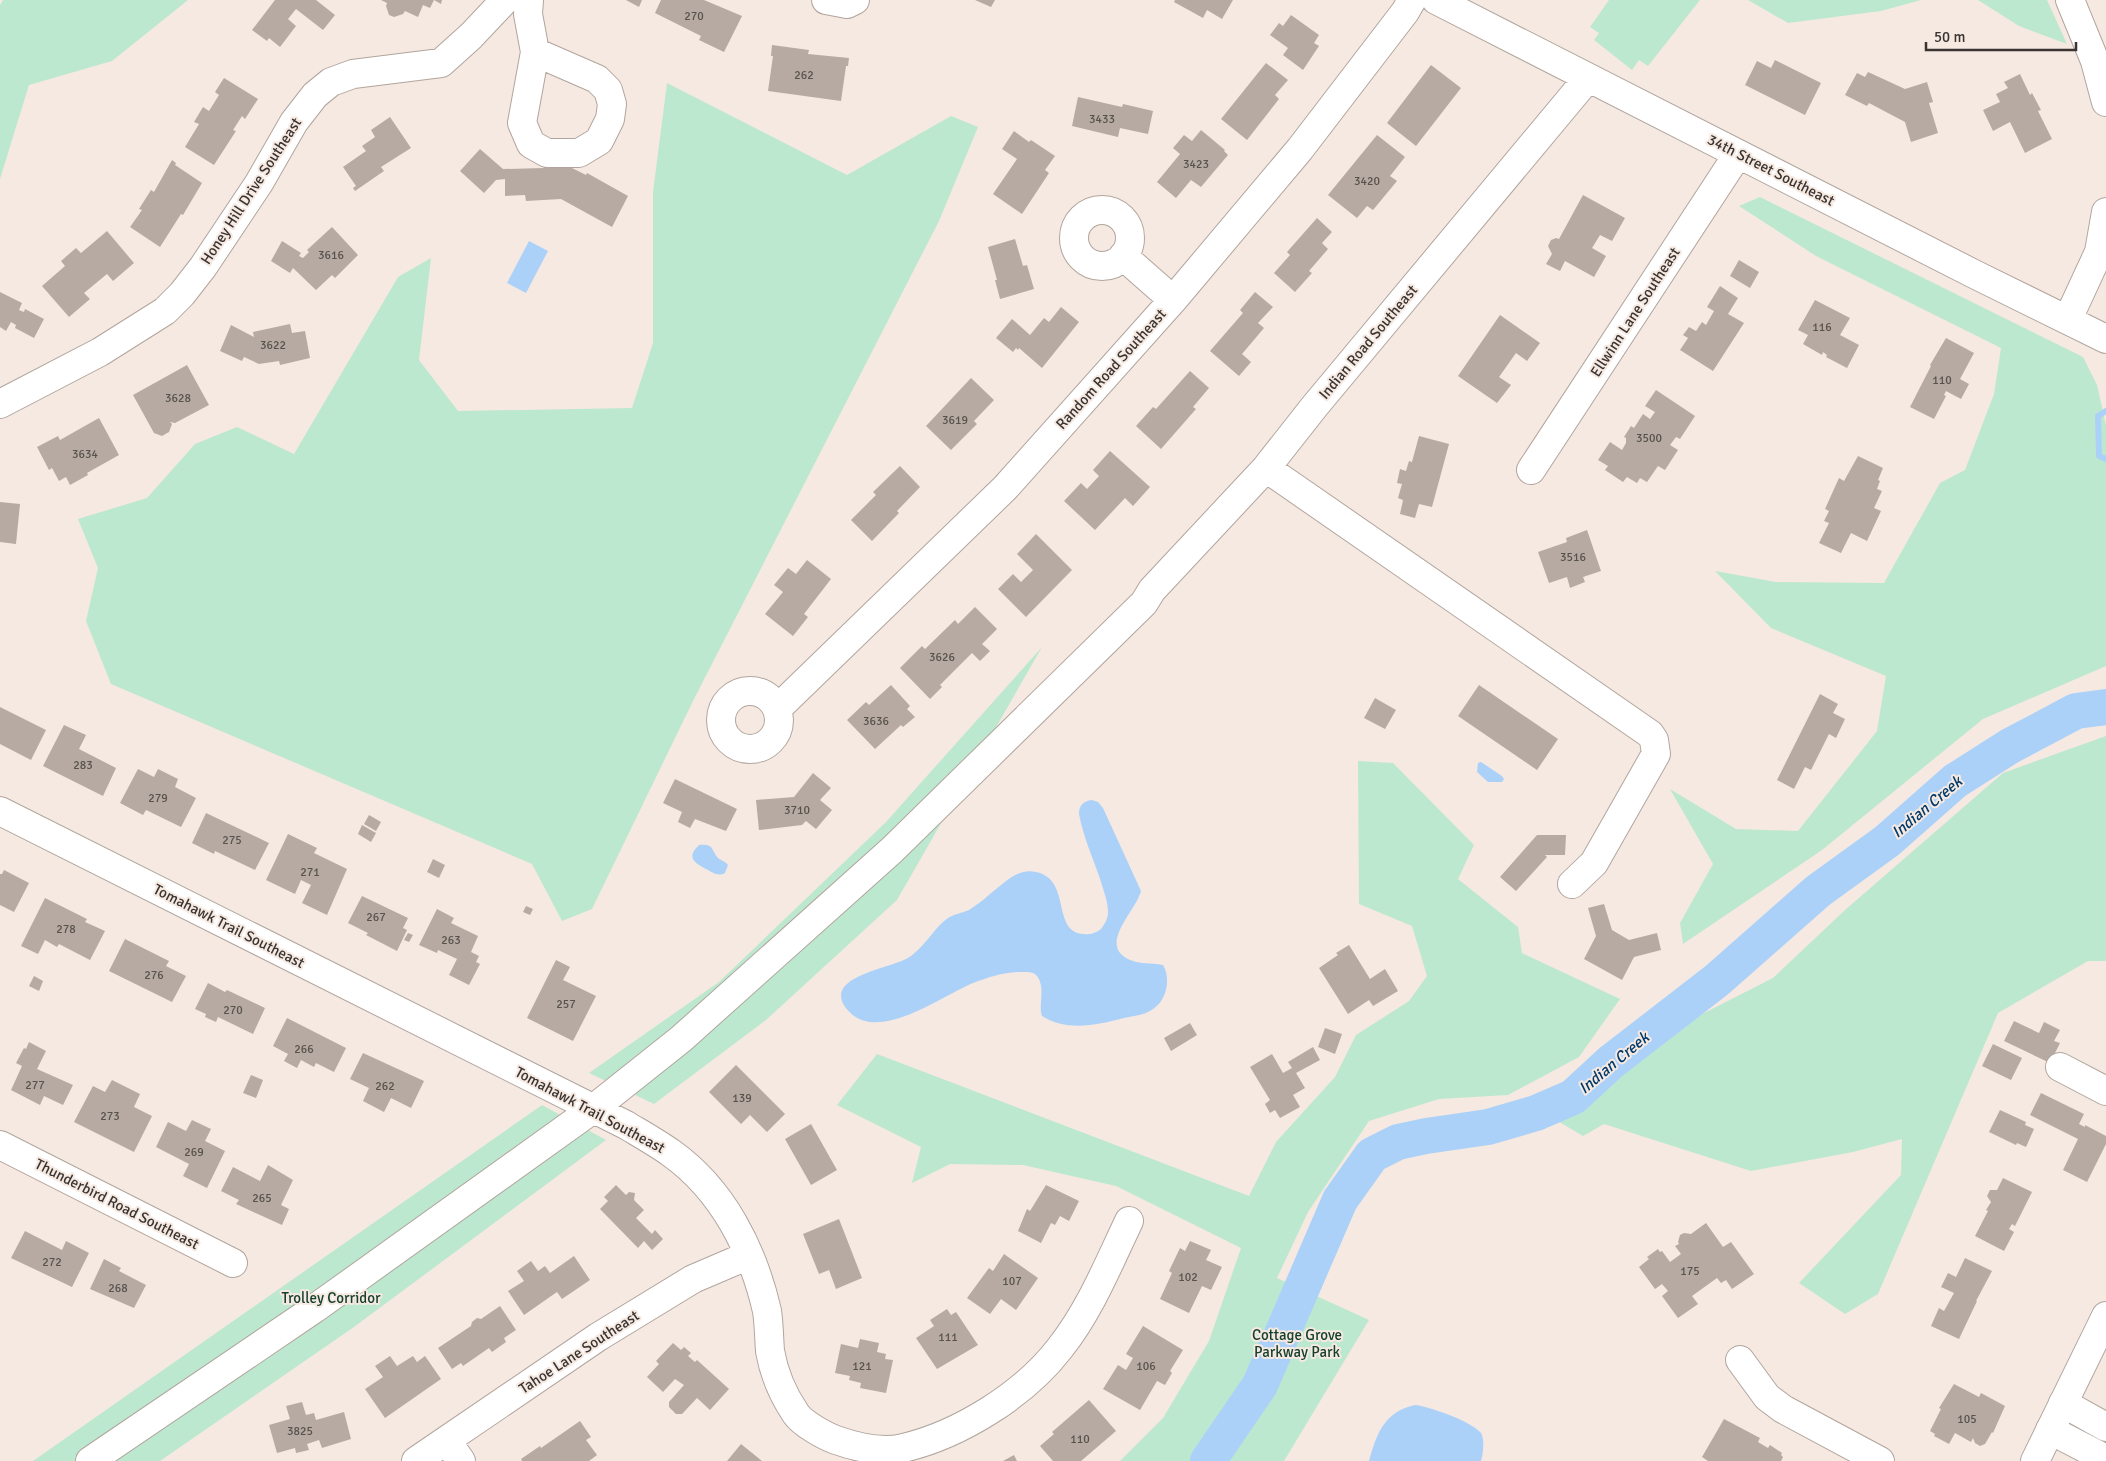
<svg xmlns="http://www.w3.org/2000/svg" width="2106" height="1461" font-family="Signika,sans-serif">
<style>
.green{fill:#bde8d0}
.water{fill:#abd1f9}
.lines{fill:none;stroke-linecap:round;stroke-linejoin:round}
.stream{stroke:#abd1f9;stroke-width:6}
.river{stroke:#abd1f9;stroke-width:36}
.building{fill:#b6aaa2}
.minor-casing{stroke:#b1a59d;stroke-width:30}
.major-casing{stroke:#b1a59d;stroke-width:30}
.minor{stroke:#fff;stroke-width:28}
.major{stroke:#fff;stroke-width:28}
.labels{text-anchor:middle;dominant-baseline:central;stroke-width:4;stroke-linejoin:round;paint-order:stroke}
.number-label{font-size:12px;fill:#58524d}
.street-label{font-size:15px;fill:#393431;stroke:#f6e9e1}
.park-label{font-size:15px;fill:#15402d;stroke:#f6e9e1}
.water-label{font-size:16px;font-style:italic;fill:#013b6b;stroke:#f6e9e1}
</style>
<rect width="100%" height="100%" fill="#f6e9e1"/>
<path class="green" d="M3,0h185l-76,61 -83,24 -29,94v-174z
M1609,0h91l-52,66 -9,-6 -7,10 -38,-30 5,-7 -9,-6z
M1748,0h173l-40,11 -93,12z
M1978,0h69l20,44 -48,-18z
M667,83l180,92 104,-59 27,11 -39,94 -246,480 -101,208 -30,12 -30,-57 -421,-180 -25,-63 12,-53 -20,-49 69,-21 48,-54 42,-17 57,27 104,-177 33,-19 -12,102 39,51 174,-3 21,-65v-151z
M1760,197l323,160 14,28 9,40v241l-123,53 -161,131 -139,94 -3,-21 33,-59 -43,-75 66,40 62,2 79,-100 9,-55 -115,-48 -56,-57 61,11 108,1 56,-100 25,-13 29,-76 7,-46 -185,-92 -77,-50z
M1042,647l-145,253 -131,120 -112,84 -65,-31 130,-91 167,-160z
M2106,736v225h-18l-90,52 -120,281 -33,20 -46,-31 102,-108 1,-36 -49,13 -102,19 -147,-47 -21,12 -56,-33 246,-125 72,-68 158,-137z
M1358,761l35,2 81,82 -16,34 60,48 4,26 98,46 -41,58 -71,38 -69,4 -70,22 -61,91 -31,66 92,42 -85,141h-164l43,-43 46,-77 32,-93 -125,-62 -93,-21 -73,-1 -38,19 9,-36 -84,-42 40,-51 372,142 27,-54 59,-65 21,-42 53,-34 18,-25 -15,-50 -53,-22z
M542,1105l64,35 -252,187 -194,134h-127z"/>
<path class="water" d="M529,241l19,10 -22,42 -19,-10z
M1481,762l21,14 2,3 -2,3h-14l-11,-10 1,-9z
M1092,800l6,2 5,6 38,83c-5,21 -49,58 -5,71 9,2 18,1 27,3 8,13 4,35 -10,44 -8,6 -19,7 -29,9 -27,7 -57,14 -82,-2 -4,-12 4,-28 -5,-40 -3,-4 -8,-4 -13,-4 -18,-1 -35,5 -51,11 -31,13 -87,55 -119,33 -5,-4 -10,-9 -12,-15 -9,-27 53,-33 69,-45 15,-11 23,-28 37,-38 6,-4 14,-5 21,-8 7,-5 15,-10 21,-16 14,-10 26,-26 46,-22 36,7 15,61 48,62 6,1 12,-1 17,-5 4,-5 7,-11 7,-17 0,-11 -5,-23 -8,-33 -7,-21 -17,-43 -21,-65 0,-8 4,-13 13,-14z
M699,845c16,-1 11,4 19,13 4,3 7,3 10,7l-3,8c-8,4 -13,-1 -19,-4 -12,-7 -20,-11 -7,-24z
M1415,1405c13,1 58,17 66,28 4,7 2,21 0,28h-112c8,-28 15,-49 46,-56z"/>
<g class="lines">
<path class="stream" d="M2106,411l-8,5 1,40 7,3"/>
<path class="river" d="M1208,1461l52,-76 80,-185 32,-45 26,-13 28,-6 62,-9 48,-14 37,-16 38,-35 106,-82 101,-89 69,-50 68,-60 55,-35 66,-35 30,-4"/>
</g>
<path class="building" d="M275,0h41l19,15 -12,15 -27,-21 -8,10 8,7 -16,21 -11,-9 -2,3 -15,-11z
M381,0h61l-1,4 -7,-4 -4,8 -7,-3 -5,12 -13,-6 -2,3 -9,3 -5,-2 -3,-9 1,-3z
M626,0h16l-3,7z
M661,0h43l38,16 -18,36 -25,-12 2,-4 -46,-23z
M975,0h20l-4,7z
M1175,0h58l-11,19 -15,-9 -4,8 -29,-16z
M1291,15l28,20 -5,8 5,3 -16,24 -20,-15 5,-7 -18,-13 9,-12 4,3z
M772,45l37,5 -1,4 41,4 -1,8h-2l-5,35 -73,-10 5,-35h-2z
M1775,60l46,23 -16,32 -60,-30 12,-24 14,7z
M1266,63l22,17 -13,15 4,4 -32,41 -26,-21z
M1431,65l30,23 -45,58 -29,-23z
M1868,72l37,17 22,-7 6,20 -4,1 9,30 -27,9 -6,-20 -36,-19 -2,3 -22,-11 12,-22 8,4z
M2020,74l10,21 2,-2 9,17 -3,1 14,28 -27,14 -15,-31 -17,9 -10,-21 17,-8 -4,-8 12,-6 -4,-6z
M224,78l34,21 -13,20 -3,-3 -9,14 3,1 -22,34 -29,-18 14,-23 -5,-2 9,-15 6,4 10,-16 -4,-3z
M1078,97l44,10 1,-3 30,7 -5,23 -28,-6 -2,9 -46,-11z
M390,117l21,31 -30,19 3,4 -29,20 -2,-3 3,-2 -13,-19 23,-16 -4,-5 13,-9 -4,-7z
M1201,130l24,20 -1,1 4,4 -27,32 -10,-7 -15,18 -19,-16 23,-28 -7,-6 11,-13 8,6z
M1014,131l15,11 2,-2 24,16 -10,14 4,3 -27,41 -29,-20 24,-35 -15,-10z
M1377,135l28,22 -15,19 7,5 -24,29 -6,-4 -10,12 -29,-23z
M480,149l23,20 41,-1 -1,-4 25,2 18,9 1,-2 41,23 -16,31 -51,-28 -35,2 -1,-6 -20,1v-17l-9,1 -12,13 -24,-22z
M172,160l4,3 -1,2 27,18 -19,32 -2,-1 -21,33 -30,-20 12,-17 -3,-1 12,-19 3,2z
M1583,195l42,23 -13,23 -12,-6 -8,13 14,8 -12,21 -29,-16 -5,10 -14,-7 6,-10 -4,-8 3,-6 5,-2 3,1z
M1317,218l15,14 -10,11 6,6 -19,22 3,2 -17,19 -21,-19 16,-18 -3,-3z
M332,227l26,28 -23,23 -3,-3 -16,15 -23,-22 -3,5 -19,-12 11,-20 19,12 -2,3 4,2 6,-6 -2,-2z
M107,231l27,32 -21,18 -6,-7 -23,19 6,6 -21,18 -27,-31 23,-20 -4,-5 15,-13 5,5z
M1015,239l8,27 4,-1 7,24 -34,10 -5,-19h2l-9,-33z
M1739,260l20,12 -9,16 -20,-12z
M1720,286l18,12 -10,16 16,9 -31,48 -33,-21 8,-12 -5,-3 6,-8 7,4 6,-9 4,3 8,-14 -7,-4z
M0,292l22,11 -3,7 5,2 1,-3 19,10 -10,19 -19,-10 1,-3 -5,-3 -5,9 -6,-4z
M1255,292l18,15 -15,16 6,5 -22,26 9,8 -12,14 -29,-25 33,-38 -3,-3z
M1815,300l35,18 -10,17 19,10 -12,23 -21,-11 1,-2 -4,-3 -1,3 -19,-11 5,-9 -10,-5z
M1061,307l18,15 -37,46 -23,-20 -1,2 -2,-2 -3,4 -17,-14 16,-19 18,16 14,-17 5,4z
M1500,315l40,28 -13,18 -11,-8 -17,24 12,8 -14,18 -39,-27z
M290,324l2,9 13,-2 5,27 -30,7 -1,-4 -20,3 -15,-7 -2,4 -22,-10 11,-26 23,12 -1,-5z
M1946,338l28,15 -14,26 9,5 -8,15 -15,-8 -2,4 2,1 -12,23 -24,-12 21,-41 -1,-1z
M187,365l22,40 -34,18 -5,-1 2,2 -3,8 -7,4 -8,-3 -21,-38z
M1190,371l19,17 -16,19 3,2 -35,40 -25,-23 17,-19 3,2z
M971,378l23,22 -20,21 3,3 -26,26 -25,-24z
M1656,390l39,26 -15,23 -4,-2 -6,8 8,5 -13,20 -7,-4 -11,16 -7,-4 -3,5 -10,-6 -4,5 -18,-12 3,-4 -10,-6 12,-18 12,8 4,-7v-5l-2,-1 7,-11 3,2 9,-14 7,5 5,-7 -10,-6z
M99,418l20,37 -32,18 1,2 -18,10 -4,-8 -7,4 -7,-13 -3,2 -12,-23 21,-11 2,4z
M1419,436l30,8 -17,63 -13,-3 -4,14 -15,-4 3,-14 -5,-2 4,-14 -5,-1 3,-14 6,2 3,-10 3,1z
M1110,451l40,36 -17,19 -8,-8 -30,32 -31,-29 17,-18 6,6 12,-13 -6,-6z
M1858,456l25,12 -5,12 2,1 -3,8 5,2 -8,17 7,3 -14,30 -16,-8 -10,20 -22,-10 10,-20 -5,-2 5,-10 -4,-2 14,-31 5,3z
M900,466l20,21 -23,24 2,2 -27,28 -21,-21 25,-25 -3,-3z
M0,502l20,2 -4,40 -16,-2z
M1587,530l14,41 -18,6 2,5 -15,6 -3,-11 -18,6 -11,-31 29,-10 -1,-4z
M1036,534l36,36 -46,47 -28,-28 15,-15 8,8 12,-12 -16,-16z
M807,560l24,19 -27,35 4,3 -15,19 -28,-22 18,-22 -9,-7 14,-17 8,6z
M975,607l22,22 -15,15 8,7 -10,10 -8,-8 -32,32 2,2 -12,12 -30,-31 22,-22 3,3 30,-29 3,4z
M891,685l19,21 -3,3 8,8 -12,10 -2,-2 -26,24 -28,-29 19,-18 3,3z
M1479,685l79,54 -21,31 -79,-54z
M1820,694l18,10 -5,9 12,6 -9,19 -7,-4 -18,36 -6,-3 -11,22 -17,-9z
M1375,698l21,12 -11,19 -21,-11z
M0,707l46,23 -15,30 -31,-16z
M64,725l22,10 -7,14 37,19 -13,28 -60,-30z
M138,769l16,8 4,-8 20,10 -3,8 21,11 -15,29 -35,-17 -3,5 -23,-12z
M813,773l18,15 -11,12 12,10 -16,19 -10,-8 -4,4 -43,5 -3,-30 38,-3z
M675,779l62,30 -11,22 -31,-12 -5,9 -12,-6 4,-10 -19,-9z
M206,813l63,30 -14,27 -40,-19 -1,3 -22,-11z
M369,815l12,7 -5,9 -12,-7z
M362,825l14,8 -5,9 -13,-8z
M288,834l29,14 -3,5 33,16 -20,46 -25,-12 9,-18 -10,-5 -6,14 -29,-14z
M1537,835h29l-1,20h-20l2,2 -31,34 -16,-14z
M433,859l12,6 -6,13 -12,-6z
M4,870l25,13 -15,29 -14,-7v-31h2z
M362,896l46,22 -5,10 4,2 -10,21 -31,-16 2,-2 -20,-10z
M45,898l42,21 -2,3 20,9 -15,29 -31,-16 -2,3 -12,-7 -7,14 -17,-8z
M1604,904l8,26 17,10 28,-7 4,17 -27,7 -12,23 -38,-21 12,-23 -8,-28z
M526,906l7,3 -3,6 -7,-3z
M437,909l17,9 -3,5 27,13 -7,16 8,4 -3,6 4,2 -11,21 -20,-10 8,-16 -19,-9 -1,3 -18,-8z
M408,933l5,2 -4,7 -5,-2z
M125,939l44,22 -3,5 20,10 -14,26 -63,-31z
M1349,945l21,34 15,-10 13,22 -25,15 -4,-6 -21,14 -29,-46 19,-13 -2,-2z
M556,960l14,7 -7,13 33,16 -23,45 -46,-23z
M34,976l9,5 -4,10 -10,-5z
M208,983l17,9 2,-2 38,18 -12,26 -35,-17 -2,5 -11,-5 1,-3 -11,-5z
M287,1018l59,30 -12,24 -18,-9 -2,4 -13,-7 -4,8 -13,-7 4,-7 -15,-8z
M2014,1021l25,12 5,-11 16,8 -6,11 6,2 -10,20 -46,-22z
M1190,1023l7,12 -26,16 -7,-13z
M1325,1028l17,6 -7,20 -17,-7z
M29,1042l17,9 -9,18 36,16 -10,20 -19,-9 -4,9 -29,-15 11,-24 -6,-3 8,-15 2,1z
M1993,1044l29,14 -11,22 -29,-14z
M1313,1047l7,13 -24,13 9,15 -12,7 7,12 -20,11 -5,-8 -5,3 -5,-9 5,-4 -20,-33 22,-13 11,19 9,-5 -4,-6z
M363,1053l61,28 -13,27 -20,-10 -7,14 -21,-11 6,-13 -19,-9z
M736,1065l49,49 -18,18 -17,-17 -9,9 -32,-32z
M251,1075l12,5 -7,18 -13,-5z
M112,1080l28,14 -6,13 18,9 -18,36 -60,-30 19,-36 12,6z
M2041,1093l43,21 -5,10 6,3v-2l21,11v8l-19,38 -24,-12 15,-31 -48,-24z
M2000,1110l26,12 -1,3 9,4 -8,18 -9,-4 -1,2 -27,-13z
M192,1120l19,9 -6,12 20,10 -18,37 -24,-12 6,-12 -33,-17 12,-25 18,9z
M811,1124l26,46 -26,15 -26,-46z
M268,1165l25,15 -12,25 8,4 -7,16 -46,-21 3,-4 -18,-9 12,-24 27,14z
M2003,1178l29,14 -17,34 -3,-2 -3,5 5,3 -10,19 -29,-15 13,-25 -2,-1 5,-8 -4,-6 3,-6h7z
M616,1185l10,10 3,-3 6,1 -1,7 10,10 -8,8 16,16 3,-4 8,9 -11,11 -8,-9 -6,7 -38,-39 8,-8 -4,-4z
M1046,1185l33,16 -10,20 -9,-5 -5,9 -4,-2 -10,20 -23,-12 9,-22 3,2z
M839,1219l23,59 -26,11 -7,-19 -10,4 -16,-40z
M1706,1223l17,24 8,-5 23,32 -22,15 -6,-9 -5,3 -4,-5 -25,18 6,8 -20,14 -16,-22 6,-5 -6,-7 -7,5 -16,-22 10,-8 -2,-2 11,-8 2,3 2,-1 8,11 11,-8 -6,-8 4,-2 -1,-2 2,-7 4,-2 7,1z
M25,1231l37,19 4,-9 23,12 -17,34 -61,-29z
M1190,1241l21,9 -5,10 16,7 -11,23 -9,-4 -13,27 -29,-14 12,-26 -3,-2 11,-23 5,3z
M1004,1254l34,24 -22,32 -15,-11 -11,15 -23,-16 22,-30 4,3z
M574,1256l16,24 -28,19 -5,-7 -33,23 -16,-24 16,-10 -7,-10 14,-10 7,10 7,-5 5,7z
M1965,1258l27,13 -16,30h1l-18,38 -28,-13 8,-18 5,3 10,-18 -13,-6 7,-14 8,4z
M104,1259l17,9 -2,3 27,14 -12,23 -44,-19z
M500,1306l16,24 -12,8 2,4 -14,10 -3,-4 -26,18 -2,-3 -9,6 -14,-21 33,-22 1,-4 5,-4 4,1z
M947,1309l4,6 5,-3 22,33 -41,24 -21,-31 18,-12 -4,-6z
M1143,1326l40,24 -13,21 2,2 -7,12 -8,-4 -17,29 -37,-21 15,-24 8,5 7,-12 -7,-4z
M860,1339l19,4 -2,9 9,2 -1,5 8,1 -7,33 -26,-5 1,-5 -12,-3 1,-4 -15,-3 6,-29 17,4z
M673,1343l8,7 3,-3 7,6 -3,3 7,6 2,-2 32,29 -19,21 -13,-12 -15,16h-6l-7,-7v-5l15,-17 -9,-6 -12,13 -16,-15 12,-13 -3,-3z
M390,1356l7,10 16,-10 4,6 8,-6 16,23 -56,39 -20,-29 18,-12 -8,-11z
M1954,1384l25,13 2,-4 24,13 -12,27 -1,-1 -7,12 -5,2 -5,-3 -2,-5 -2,4 -16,-9 -6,11 -15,-8 1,-2 -5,-3 11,-22 -2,-1z
M1089,1400l27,31 -35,30h-28l-13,-15 14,-12 -2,-2z
M302,1402l4,13 8,-2 2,7 28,-8 7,27 -29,9 -3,-8 -12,4 2,6 -13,3 -1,-5 -18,5 -8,-28 21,-6 -4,-13z
M1724,1419l36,19 -2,4 10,6 2,-3 12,8 -1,2 2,2 -2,4h-73l-6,-4z
M580,1421l11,16 -5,3 11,15 -8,6h-67l-1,-2 19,-13 1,2z
M741,1444l21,17h-35z
M1014,1455l3,6h-14z"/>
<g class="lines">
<defs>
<path id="minor" d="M529,0l-1,14 7,38 -13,71 9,21 16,9h32l20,-12 11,-22 2,-15 -4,-14 -11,-11 -62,-27
M826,0l21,4 8,-4
M1436,0l538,274 132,65
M2070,0l25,61 11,41
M1074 238a28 28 0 1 1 56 0a28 28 0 1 1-56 0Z
M1123,256l50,44
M2068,319l31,-67 7,-40
M0,404l100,-52 65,-41 17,-17 21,-27 56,-84 35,-61 21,-27 16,-13 22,-8 88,-11 30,-27 34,-36
M1266,468l384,266 4,6 2,14 -62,109 -22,21
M1531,470l207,-316
M721 720a29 29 0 1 1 58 0a29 29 0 1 1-58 0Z
M777,709l228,-221 168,-188 127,-151 105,-137 7,-12
M0,811l626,314c15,9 31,18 45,28 52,37 82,97 96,158 2,13 2,27 3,40 4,23 13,44 26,63 7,10 29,22 40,26 20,7 46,13 67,8 56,-13 121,-53 157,-100 30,-38 48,-83 69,-127
M2060,1067l46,24
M0,1145l233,118
M1740,1360l27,37 16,12 97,52
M2063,1403l43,24
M2050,1430l56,29
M447,1441l14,20
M90,1461l224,-152 279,-200 88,-70 211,-189 252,-247 8,-13 114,-122 48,-61 274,-329
M416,1461l182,-124 95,-58 56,-24"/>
<path id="major" d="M2035,1461l71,-145"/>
</defs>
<use href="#minor" class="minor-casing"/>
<use href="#major" class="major-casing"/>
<use href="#minor" class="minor"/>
<use href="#major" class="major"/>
</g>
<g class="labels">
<g class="number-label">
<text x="694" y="16">270</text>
<text x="804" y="75">262</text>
<text x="1102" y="119">3433</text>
<text x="1196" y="164">3423</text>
<text x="1367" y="181">3420</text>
<text x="331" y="255">3616</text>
<text x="1822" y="327">116</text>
<text x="273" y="345">3622</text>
<text x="1942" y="380">110</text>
<text x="178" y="398">3628</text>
<text x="955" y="420">3619</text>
<text x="1649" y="438">3500</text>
<text x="85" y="454">3634</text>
<text x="1573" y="557">3516</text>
<text x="942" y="657">3626</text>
<text x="876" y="721">3636</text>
<text x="83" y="765">283</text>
<text x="158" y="798">279</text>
<text x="797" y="810">3710</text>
<text x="232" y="840">275</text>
<text x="310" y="872">271</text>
<text x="376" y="917">267</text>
<text x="66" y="929">278</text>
<text x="451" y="940">263</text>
<text x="154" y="975">276</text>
<text x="566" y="1004">257</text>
<text x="233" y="1010">270</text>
<text x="304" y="1049">266</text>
<text x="35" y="1085">277</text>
<text x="385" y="1086">262</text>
<text x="742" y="1098">139</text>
<text x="110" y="1116">273</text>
<text x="194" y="1152">269</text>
<text x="262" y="1198">265</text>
<text x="52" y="1262">272</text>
<text x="1690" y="1271">175</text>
<text x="1188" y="1277">102</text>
<text x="1012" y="1281">107</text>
<text x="118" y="1288">268</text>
<text x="948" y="1337">111</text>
<text x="862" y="1366">121</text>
<text x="1146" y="1366">106</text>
<text x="1967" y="1419">105</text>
<text x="300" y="1431">3825</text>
<text x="1080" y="1439">110</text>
</g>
<g class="street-label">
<text transform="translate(1771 170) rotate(27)">34th Street Southeast</text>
<text transform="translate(251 191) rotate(-57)">Honey Hill Drive Southeast</text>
<text transform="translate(1635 312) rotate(-57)">Ellwinn Lane Southeast</text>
<text transform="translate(1368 342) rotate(-50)">Indian Road Southeast</text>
<text transform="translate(1111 369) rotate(-48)">Random Road Southeast</text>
<text transform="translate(229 926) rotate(27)">Tomahawk Trail Southeast</text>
<text transform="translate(590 1110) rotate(28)">Tomahawk Trail Southeast</text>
<text transform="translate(117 1204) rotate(27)">Thunderbird Road Southeast</text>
<text transform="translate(579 1352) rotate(-33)">Tahoe Lane Southeast</text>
</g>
<g class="park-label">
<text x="331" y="1298">Trolley Corridor</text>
<text x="1297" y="1335">Cottage Grove<tspan x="1297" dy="17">Parkway Park</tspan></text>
</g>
<g class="water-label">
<text transform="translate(1927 807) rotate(-40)">Indian Creek</text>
<text transform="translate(1614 1063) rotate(-40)">Indian Creek</text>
</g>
</g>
<path d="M1926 42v8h150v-8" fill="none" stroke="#393431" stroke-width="2.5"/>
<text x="1934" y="42" font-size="15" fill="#393431" stroke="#f6e9e1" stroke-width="4" paint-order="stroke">50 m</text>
</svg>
